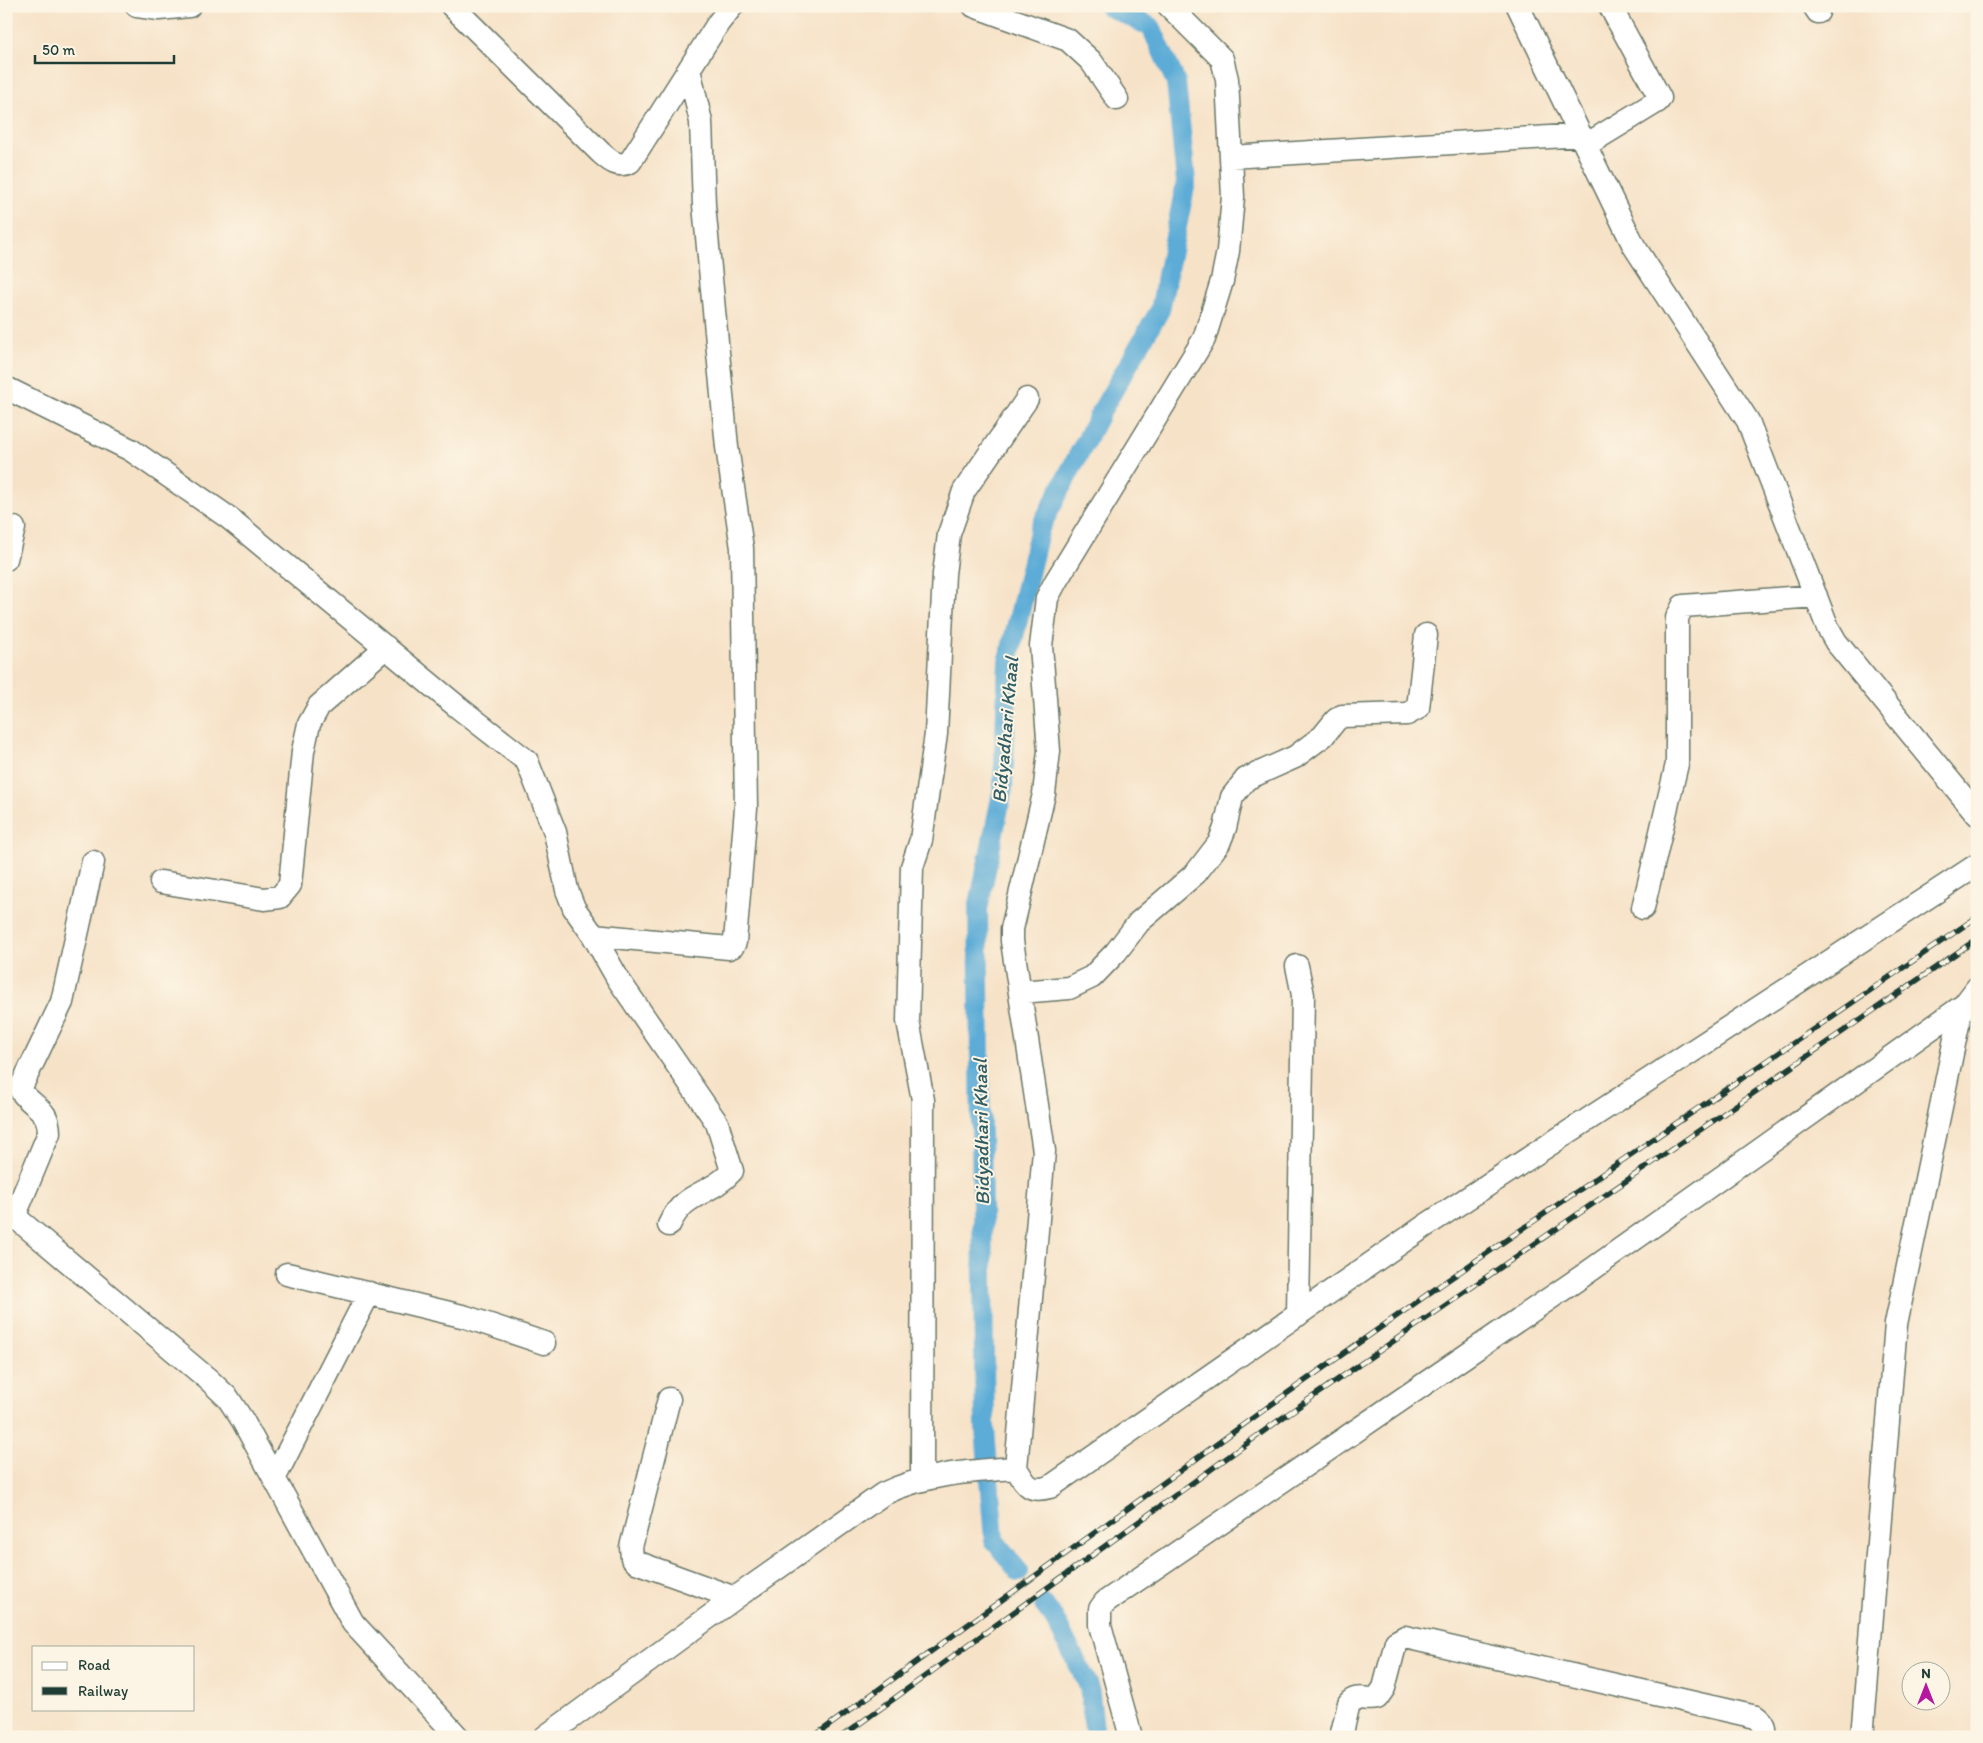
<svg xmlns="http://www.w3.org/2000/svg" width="1983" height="1743" font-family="Itim,sans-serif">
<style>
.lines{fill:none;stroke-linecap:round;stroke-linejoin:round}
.canal{stroke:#5cacd7;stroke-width:20}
.minor-casing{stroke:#6a7767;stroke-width:25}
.minor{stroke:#fff;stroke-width:22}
.rail-casing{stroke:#1f3d34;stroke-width:5.5}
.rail{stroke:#fcf5e5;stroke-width:4;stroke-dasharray:11;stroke-linecap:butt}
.labels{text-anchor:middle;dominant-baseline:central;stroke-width:4;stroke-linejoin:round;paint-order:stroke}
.water-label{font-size:20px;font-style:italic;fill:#315e65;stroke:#fcf5e5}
</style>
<rect width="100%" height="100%" fill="#fcf5e5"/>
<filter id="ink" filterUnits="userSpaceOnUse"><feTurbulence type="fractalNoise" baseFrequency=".02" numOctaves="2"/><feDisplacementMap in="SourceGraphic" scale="10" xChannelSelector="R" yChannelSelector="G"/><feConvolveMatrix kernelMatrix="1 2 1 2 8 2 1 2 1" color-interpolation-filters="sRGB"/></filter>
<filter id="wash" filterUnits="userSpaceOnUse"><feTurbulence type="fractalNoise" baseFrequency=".0096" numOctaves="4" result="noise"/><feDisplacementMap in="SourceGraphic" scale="20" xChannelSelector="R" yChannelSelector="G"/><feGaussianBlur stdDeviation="1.12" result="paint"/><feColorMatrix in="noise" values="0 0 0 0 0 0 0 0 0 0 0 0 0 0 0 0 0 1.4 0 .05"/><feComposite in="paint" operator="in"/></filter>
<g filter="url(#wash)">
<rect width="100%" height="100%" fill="#f6e2c7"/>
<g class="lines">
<path class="canal" d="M1019,1572l-25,-32 -9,-111 -7,-520 25,-121 5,-127 32,-133 62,-118 58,-100 26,-128 -10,-100 -25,-55 -43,-21
M1044,1605l10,13 35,68 6,51"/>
</g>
</g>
<g filter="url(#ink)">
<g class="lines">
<defs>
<path id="minor" d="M137,6l22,3 30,-3
M452,6l149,147c9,8 17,15 29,9l89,-140 13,-16
M974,6l94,34 23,21 26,38
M1169,6l53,53 5,20 6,118 -5,54 -6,30 -18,58 -148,242 -9,17 -6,48 8,105 -5,43 -32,135v12l32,210 -28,317c10,16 12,25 34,19l375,-261 552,-361
M1518,6l116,240 114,175 80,207 8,14 141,172
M1814,6l4,6
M1586,145l72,-44 2,-3 -50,-92
M1231,157l350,-22
M6,388l125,62 98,68 230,190 68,53 28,71 12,58 7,18 19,27 25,44 99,144 15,48c-23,26 -47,19 -63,54
M6,559l8,-31
M93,862l-31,140 -40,83 -1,6c12,17 28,17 28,42l-32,77 -1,6 5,6 188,158 19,18 15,23 110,202 105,114
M161,882l103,17 16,-2 10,-12 13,-134 6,-27 10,-18 67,-59
M1643,908l34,-144v-146l6,-12 133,-10
M593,935l136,13 4,-2 2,-4 11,-134 -4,-260 -15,-101 -23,-242 -3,-83 -12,-53
M1297,966l6,29 -5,320
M1020,992l49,-4 23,-11 24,-25 23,-30 57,-49 23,-30 6,-15 7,-31 14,-18 49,-22 28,-21 13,-16 6,-4 65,-2 11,-6 8,-73
M287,1274l179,43 78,26
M669,1399l-38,148 1,11 4,4 99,36
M274,1479l95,-186
M922,1479l1,-379 -15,-79 4,-154 9,-27 15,-106 8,-160 5,-40 15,-43 63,-92
M545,1737l190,-139 148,-104c41,-20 87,-23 133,-26
M1131,1737l-31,-112v-16l5,-7 479,-327 380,-270
M1341,1737l8,-34c7,-9 18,-2 28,-5l7,-10 12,-46 9,-5 351,80c8,6 9,10 8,20
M1862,1737l34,-413 64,-309 4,-10 13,-17"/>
</defs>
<use href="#minor" class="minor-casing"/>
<use href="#minor" class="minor"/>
<defs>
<path id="rail" d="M813,1737l459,-333 173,-122 532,-365
M841,1737l441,-319 695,-479"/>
</defs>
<use href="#rail" class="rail-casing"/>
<use href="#rail" class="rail"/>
</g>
</g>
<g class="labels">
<g class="water-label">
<text transform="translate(1005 730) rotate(-85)">Bidyadhari Khaal</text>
<text transform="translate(981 1132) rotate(-91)">Bidyadhari Khaal</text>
</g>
</g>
<rect width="1983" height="1743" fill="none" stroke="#fcf5e5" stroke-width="25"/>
<rect x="32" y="1646" width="162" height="65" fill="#fcf5e5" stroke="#a4ab9e"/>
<rect x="42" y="1662" width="25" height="8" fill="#ffffff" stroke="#a4ab9e"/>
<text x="78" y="1670" font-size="15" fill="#1f3d34">Road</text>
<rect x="42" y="1687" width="25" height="8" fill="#1f3d34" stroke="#a4ab9e"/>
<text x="78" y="1696" font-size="15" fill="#1f3d34">Railway</text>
<g transform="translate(1926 1686)"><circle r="24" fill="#fcf5e5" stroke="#a4ab9e"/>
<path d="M0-4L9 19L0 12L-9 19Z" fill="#b5179e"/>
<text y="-8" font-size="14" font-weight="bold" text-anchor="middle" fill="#1f3d34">N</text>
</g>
<path d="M35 55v8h139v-8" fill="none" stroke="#1f3d34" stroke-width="2.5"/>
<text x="42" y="55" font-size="15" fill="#1f3d34" stroke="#fcf5e5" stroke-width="4" paint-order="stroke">50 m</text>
</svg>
